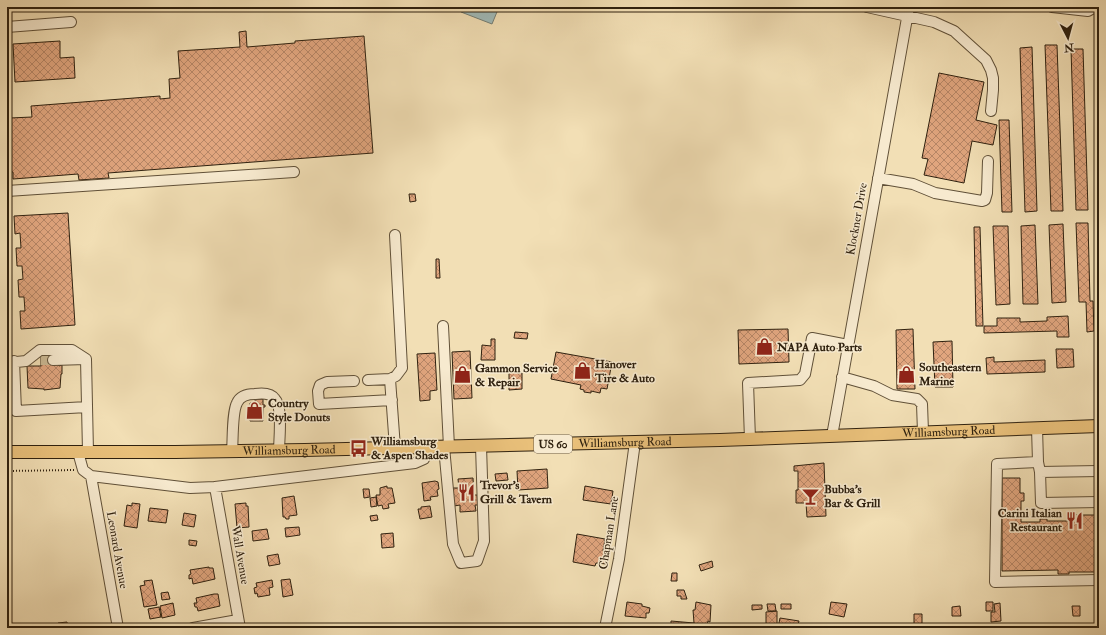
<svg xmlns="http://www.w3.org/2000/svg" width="1106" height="635" font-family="'IM FELL Double Pica',serif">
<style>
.water{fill:#a0bab8;stroke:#737d74}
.building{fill:url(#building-cross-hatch);stroke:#2f210f}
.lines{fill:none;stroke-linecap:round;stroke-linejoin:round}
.minor-tunnel{stroke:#cbb994;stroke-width:10;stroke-dasharray:10 5;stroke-linecap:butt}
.minor-casing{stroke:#605038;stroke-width:12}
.major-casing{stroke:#2f210f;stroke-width:14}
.path{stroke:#2f210f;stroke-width:2;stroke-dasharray:1 2;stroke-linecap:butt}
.minor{stroke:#f7eacf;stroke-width:10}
.major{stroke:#e9c07a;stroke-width:12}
.labels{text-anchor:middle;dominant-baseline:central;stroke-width:3;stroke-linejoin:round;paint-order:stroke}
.shield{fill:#f7eacf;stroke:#6b5d49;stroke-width:1}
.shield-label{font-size:11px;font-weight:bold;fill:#2f210f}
.street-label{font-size:12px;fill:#2f210f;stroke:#f7eacf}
.poi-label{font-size:12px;font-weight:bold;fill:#2f210f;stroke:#f7eacf;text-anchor:start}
</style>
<defs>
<pattern id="building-cross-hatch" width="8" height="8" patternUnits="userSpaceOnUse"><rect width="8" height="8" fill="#e0a57e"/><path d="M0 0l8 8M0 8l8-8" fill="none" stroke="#b68666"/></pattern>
</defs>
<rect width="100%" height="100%" fill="#f2dfb5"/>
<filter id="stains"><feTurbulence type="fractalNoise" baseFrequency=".005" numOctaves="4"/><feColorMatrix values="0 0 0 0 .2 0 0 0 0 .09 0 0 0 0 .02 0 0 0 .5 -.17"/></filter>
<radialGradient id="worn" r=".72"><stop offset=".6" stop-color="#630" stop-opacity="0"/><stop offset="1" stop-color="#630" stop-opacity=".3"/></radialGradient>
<path class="water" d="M463,7h36l-7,17 -31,-12z"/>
<path class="building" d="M246,31l1,16 48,-4v-2l69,-5 9,117 -265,20 1,5 -30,2 -1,-6 -65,5v-7h-6v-47l3,-1v-6l22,-1 -1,-11 129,-10v3l10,-1 -1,-19 11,-1 -2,-27 62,-4 -1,-15z
M60,41v17l14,-1 1,21 -60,4 -2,-38z
M1045,45h12l6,166h-12z
M1032,47l5,164 -12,1 -5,-164z
M1071,49h12l5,161h-12z
M939,73l45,9 -8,38 21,5 -4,20 -21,-4 -8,42 -40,-8 4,-16 -6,-1z
M999,120h10l3,92h-10z
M409,194h6l1,7 -6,1z
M68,213l7,112 -54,4 -1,-18h5l-1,-14h-5l-1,-17 5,-1 -1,-13h-5l-1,-18h5l-1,-15 -5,1 -1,-18z
M1076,223h12l2,78h3l1,30 -7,1 -1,-30h-7z
M1063,224l3,78 -14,1 -3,-78z
M1035,225l3,79h-15l-2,-78z
M993,226h15l2,78 -14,1z
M974,227h6l3,99h-7z
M436,259h3l1,19h-4z
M1068,316l1,21h-12v-6l-73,2v-7h13v-8h23v4l27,-1v-4z
M788,329l1,33 -50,2 -1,-34z
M913,329l2,60h-18l-1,-59z
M515,332l13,1 -1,6 -13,-1z
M491,339h4v21h-14l1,-15 9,1z
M952,341l1,46h-18l-2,-45z
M1056,349h17l1,18 -17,1z
M470,351l2,47 -18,1 -2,-47z
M53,352l6,14 3,-1v9h-1l-1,14 -16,2v-1l-16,-1 -1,-22h14v-13z
M556,352l56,10 -5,27 -6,-1 -1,5 -9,-2v2l-7,-1v-2l-4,-1 1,-4 -30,-6z
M435,353l2,37 -7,1v9l-10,1 -3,-47z
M994,357v5l51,-2v12l-58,2 -1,-16z
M509,371h8v2h5v16l-13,1z
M255,399h8v6h2v2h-2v14h-13v-8h-2v-6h2v-4h5z
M824,463l2,53 -19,1 -1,-14h-10v-13h2v-19h-4v-5z
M547,469l1,19 -30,2 -1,-19z
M507,473l1,7 -12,1 -1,-7z
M473,478l1,17h3l1,10h-3l1,6 -16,1v-7l-6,1 -1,-18h6l-1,-9z
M1002,478h18v15h4v8h-3v21h19v-3h7v2h21v-6h31v57h-30v2h-11v-4l-56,1z
M435,481l3,1 1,7 -2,1 1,6 -8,1 1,3 -7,1 -2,-18z
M387,486v2h5l3,15 -7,1 1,4 -6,1 -1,-4 -4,1 -2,-11h4v-7z
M585,486l28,5 -2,13 -28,-4z
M363,489h6l1,8 -6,1z
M294,496l3,19 -8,1v3h-3l-1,-2h-2l-1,-19z
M376,497l1,9 -6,1 -1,-9z
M132,503l8,1 -3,24 -13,-2 3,-21 5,1z
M246,503v3h2l1,21 -12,1 -2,-24z
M430,506l2,11 -12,2 -2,-10h3v-2z
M150,508l18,2 -2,13 -18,-2z
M184,513l12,2 -2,12 -12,-2z
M377,515l1,5 -7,1 -1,-5z
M299,527l1,8 -14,2 -1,-9z
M267,529l2,10 -16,2 -1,-10z
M393,533l1,14 -12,1 -1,-14z
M577,534l28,5 -2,12 6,1 -2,12 -11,-1 -1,3 -22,-4z
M189,540l8,1 -1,5 -7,-1z
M278,554l2,10 -11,2 -2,-10z
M712,561l1,6 -12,4 -2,-6z
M209,567v1h4l2,11 -22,5 -1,-6 -3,1v-4l2,-1 -1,-4z
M672,573h5v8h-6z
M290,579l3,16 -10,2 -2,-17z
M152,580l5,25 -13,2 -4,-21 5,-1 -1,-4z
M272,580l1,7 -4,1 1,7 -12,2 -1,-4 -2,1 -1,-6 3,-1 -1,-4z
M677,590h7l3,9h-6v-3h-4z
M168,592l2,7 -8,1 -1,-7z
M214,594h4l2,12 -22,5 -1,-4h-2l-1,-4h3l-1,-5z
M627,602l15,2v2l8,2 -1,5h-3v5l-21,-2z
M696,602l15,3 -1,17 -2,-1 -2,7h-35v-7l23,2 -1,-13h2z
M831,602l16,2 -3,13 -15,-3z
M986,602h7v9h-7z
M173,603l2,12 -13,3 -2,-12z
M1000,603l1,18 -10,1v-10h4l-1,-8z
M767,604h8l1,7h-8z
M781,604h10v5h-10z
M752,605h10v4l-10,1z
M960,606l1,10h-9v-9z
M1072,606h8v10h-7z
M159,607l2,10 -11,2 -2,-10z
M777,611v17h-11v-16z
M914,614h8v11h-8z
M780,618l19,3 -2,7h-19z
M67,622l1,6h-10v-5z"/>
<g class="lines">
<path class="minor-tunnel" d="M41,360h12"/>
<defs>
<path id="minor" d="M867,7l67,15 20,9 11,10 21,19 5,10 2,8v12l-2,21
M1052,7l36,4 7,-4
M7,27l64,-5
M878,178l35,6 22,9 47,8 3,-1 2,-7 1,-32
M7,191l287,-19
M443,326l6,121
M53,360l33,-1
M14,361l2,50 71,-4
M7,363l19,-2 14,-11h32l14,9 2,93
M842,377l32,9 18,9 25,4 5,5 1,28
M390,379l6,-3 6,-8 -7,-133
M368,380l22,-1 5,69
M354,381l-27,1 -7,3 -2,6 1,13 73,-4
M1037,428l1,34 2,10 59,-1
M832,436l77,-429
M750,439l-2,-56 52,-3 5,-6 7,-36 36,7
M444,447l9,97 7,17 1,2 16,-2 7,-20 -3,-95
M78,452l5,18 8,6 99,12 25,-1 200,-24 9,-4 6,-12
M232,452c1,-12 0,-40 5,-49 3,-7 11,-9 18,-9 7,-1 16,-1 20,5 8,8 4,41 4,52
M1038,462l-41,2 -2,118 104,-2
M1040,472l1,31 58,-1
M91,476l27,152
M215,487l25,141
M193,628l45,-8
M605,628l14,-69 16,-117"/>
<g id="major">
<path id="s1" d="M7,452h168l130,-2 415,-10 379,-14"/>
</g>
</defs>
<use href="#minor" class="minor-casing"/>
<use href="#major" class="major-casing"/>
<path class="path" d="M7,471l67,-1"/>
<use href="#minor" class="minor"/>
<use href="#major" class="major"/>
</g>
<defs>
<symbol id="shop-bare" viewBox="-9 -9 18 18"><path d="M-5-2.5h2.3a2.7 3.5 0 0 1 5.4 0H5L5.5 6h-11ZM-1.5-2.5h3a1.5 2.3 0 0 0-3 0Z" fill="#8f2418" stroke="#f7eacf" stroke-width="2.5" paint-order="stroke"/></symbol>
<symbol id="bus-bare" viewBox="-9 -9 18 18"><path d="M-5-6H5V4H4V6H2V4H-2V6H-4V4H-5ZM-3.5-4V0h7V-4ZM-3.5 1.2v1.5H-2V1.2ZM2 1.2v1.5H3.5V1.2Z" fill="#8f2418" stroke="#f7eacf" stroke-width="2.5" paint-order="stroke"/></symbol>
<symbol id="restaurant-bare" viewBox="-9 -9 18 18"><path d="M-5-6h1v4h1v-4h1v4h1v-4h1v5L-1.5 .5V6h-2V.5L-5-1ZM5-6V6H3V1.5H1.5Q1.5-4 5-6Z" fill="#8f2418" stroke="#f7eacf" stroke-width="2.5" paint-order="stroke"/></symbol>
<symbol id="bar-bare" viewBox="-9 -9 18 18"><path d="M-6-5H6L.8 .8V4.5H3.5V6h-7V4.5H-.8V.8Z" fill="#8f2418" stroke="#f7eacf" stroke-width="2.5" paint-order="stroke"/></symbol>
</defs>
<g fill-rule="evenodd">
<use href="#shop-bare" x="752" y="334" width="25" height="25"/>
<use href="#shop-bare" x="570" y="358" width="25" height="25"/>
<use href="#shop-bare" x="894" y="362" width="25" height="25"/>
<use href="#shop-bare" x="450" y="362" width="25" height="25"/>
<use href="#shop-bare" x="242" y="398" width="25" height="25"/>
<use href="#bus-bare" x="346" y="436" width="25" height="25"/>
<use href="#restaurant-bare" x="454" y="480" width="25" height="25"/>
<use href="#bar-bare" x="798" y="484" width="25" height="25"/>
<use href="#restaurant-bare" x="1062" y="508" width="25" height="25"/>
</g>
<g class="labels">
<rect class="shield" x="534" y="435" width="38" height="18" rx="3"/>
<g class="shield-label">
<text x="553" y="444">US 60</text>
</g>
<g class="street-label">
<text transform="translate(857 219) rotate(-80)">Klockner Drive</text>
<text stroke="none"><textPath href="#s1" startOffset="942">Williamsburg Road</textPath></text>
<text stroke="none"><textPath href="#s1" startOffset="618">Williamsburg Road</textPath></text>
<text stroke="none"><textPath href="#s1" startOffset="282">Williamsburg Road</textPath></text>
<text transform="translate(609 533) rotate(-81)">Chapman Lane</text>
<text transform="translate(117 550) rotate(80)">Leonard Avenue</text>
<text transform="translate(240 555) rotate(80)">Wall Avenue</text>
</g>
<g class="poi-label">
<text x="777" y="347">NAPA Auto Parts</text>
<text x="595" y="364">Hanover<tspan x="595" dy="14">Tire &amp; Auto</tspan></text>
<text x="919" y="367">Southeastern<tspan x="919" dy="14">Marine</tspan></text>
<text x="475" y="368">Gammon Service<tspan x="475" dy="14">&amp; Repair</tspan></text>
<text x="268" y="403">Country<tspan x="268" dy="14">Style Donuts</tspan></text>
<text x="371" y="441">Williamsburg<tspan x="371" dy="14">&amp; Aspen Shades</tspan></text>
<text x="480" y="485">Trevor's<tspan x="480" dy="14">Grill &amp; Tavern</tspan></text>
<text x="824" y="489">Bubba's<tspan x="824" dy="14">Bar &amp; Grill</tspan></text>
<text x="1062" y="513" text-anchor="end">Carini Italian<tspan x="1062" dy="14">Restaurant</tspan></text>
</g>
</g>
<rect width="1106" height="635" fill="none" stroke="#f2dfb5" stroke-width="24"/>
<rect x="8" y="8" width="1090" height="619" fill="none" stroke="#2f210f" stroke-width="2"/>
<rect x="12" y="12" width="1082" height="611" fill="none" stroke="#2f210f"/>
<g transform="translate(1068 38) rotate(174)" stroke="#f7eacf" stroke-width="3" paint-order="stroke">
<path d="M0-3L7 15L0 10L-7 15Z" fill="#2f210f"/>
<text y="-6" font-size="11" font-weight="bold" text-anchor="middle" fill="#2f210f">N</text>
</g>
<rect width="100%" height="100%" filter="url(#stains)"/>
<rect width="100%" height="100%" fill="url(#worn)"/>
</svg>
